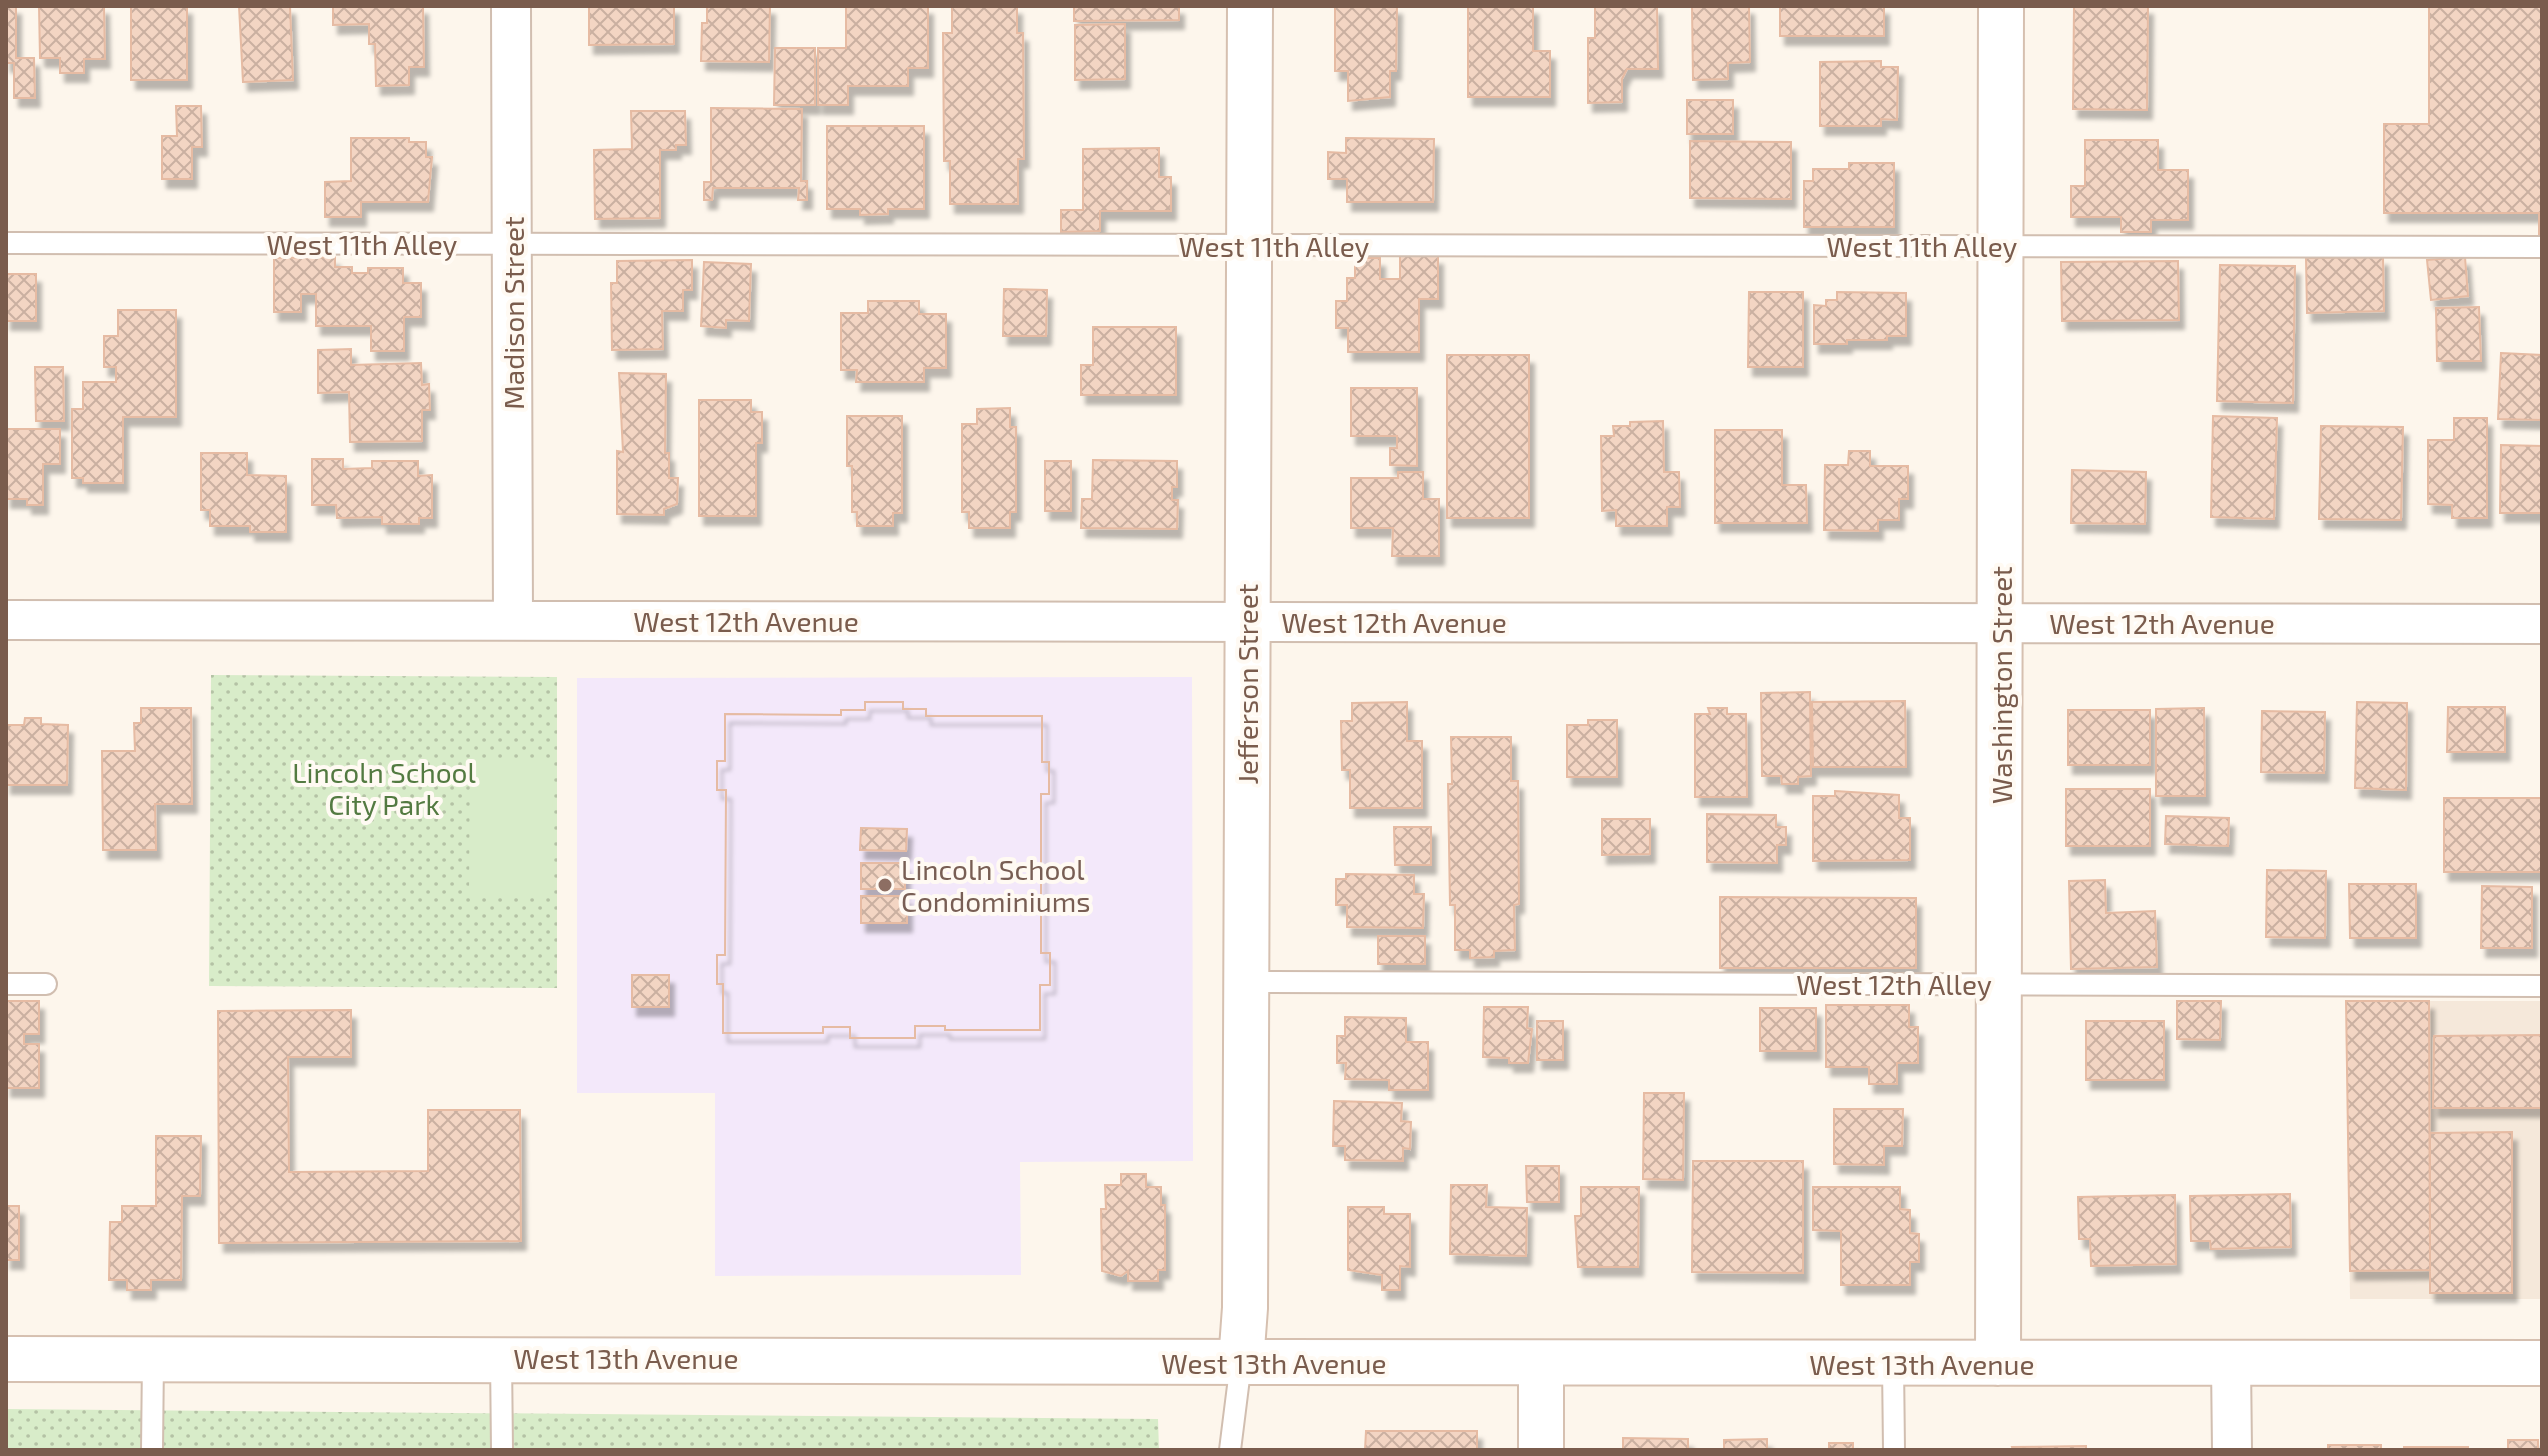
<svg xmlns="http://www.w3.org/2000/svg" width="2548" height="1456" font-family="'Exo 2',sans-serif">
<style>
.residential{fill:#f5e8da}
.education{fill:#f3e8fa}
.green{fill:url(#green-dots)}
.pitch{fill:#d8ecc9}
.building{fill:url(#building-cross-hatch);stroke:#e6bba3;stroke-width:2;fill-rule:evenodd;filter:url(#shadow)}
.lines{fill:none;stroke-linecap:round;stroke-linejoin:round}
.lane-casing{stroke:#d1beb0;stroke-width:24}
.street-casing{stroke:#d1beb0;stroke-width:42}
.secondary-casing{stroke:#d6c0b0;stroke-width:48}
.lane{stroke:#fff;stroke-width:20}
.street{stroke:#fff;stroke-width:38}
.secondary{stroke:#fff;stroke-width:44}
.education-dot{fill:#8d6e63;stroke:#fffaf3;stroke-width:3}
.labels{text-anchor:middle;dominant-baseline:central;stroke-width:8;stroke-linejoin:round;paint-order:stroke}
.street-label{font-size:28px;fill:#7a5c4d;stroke:#fffaf3}
.park-label{font-size:28px;fill:#537a41;stroke:#fffaf3}
.education-label{font-size:28px;fill:#785e54;stroke:#fffaf3;text-anchor:start}
</style>
<defs>
<pattern id="green-dots" width="8" height="8" patternUnits="userSpaceOnUse" patternTransform="scale(2)"><rect width="8" height="8" fill="#d8ecc9"/><path d="M2 2h.1M6 6h.1" fill="none" stroke="#b4c2a5" stroke-width="1.8" stroke-linecap="round"/></pattern>
<pattern id="building-cross-hatch" width="8" height="8" patternUnits="userSpaceOnUse" patternTransform="scale(2)"><rect width="8" height="8" fill="#f3d5c3"/><path d="M0 0l8 8M0 8l8-8" fill="none" stroke="#cab0a1"/></pattern>
<filter id="shadow"><feDropShadow dx="5" dy="9" stdDeviation="2" flood-color="#0004"/></filter>
</defs>
<rect width="100%" height="100%" fill="#fdf6ec"/>
<path class="residential" d="M2346,1001h196v298h-192z"/>
<path class="education" d="M1192,677l1,484 -173,1 1,113 -306,1v-183h-138v-415z"/>
<path class="green" d="M211,675l346,2v311l-348,-2z
M6,1409l1152,10 1,31h-1153z"/>
<path class="pitch" d="M470,762h83l-1,133h-83z"/>
<path class="building" d="M6,6h10v52h18l1,40h-21v-35h-8z
M39,6h65l1,53h-21v14h-24v-15h-20z
M131,6h56v74h-56z
M239,6h51l3,74 -50,2z
M333,6h90l1,61h-15v18l-33,1 -1,-42h-6v-20l-36,1z
M589,6h85v38l-85,1z
M707,6h63l-1,56 -68,-1 1,-38h5z
M846,6h82v62h-20v18h-60v19h-30v-57h28z
M952,6h65v27h6l1,126h-6v45h-68v-43h-6l-1,-128h9z
M1074,6h105v14l-105,1z
M1335,6h62l-1,65h-6v26l-42,4v-30h-13z
M1468,6h65v45h17v46h-82z
M1595,6h62l1,63h-31l-5,10v23l-34,1v-65h7z
M1692,6h57l1,56 -22,1v16l-35,1z
M1780,6h104v30h-104z
M2074,6h74l-1,104 -74,-1z
M2429,6h113v228h-3v-21h-155v-89h45z
M1125,24v55l-50,1v-55z
M775,48h40v57h-41z
M1881,61v6h17l-1,53 -16,-1v7h-61v-64z
M1687,100h46v34h-46z
M176,106h25l1,41h-10v32h-30v-43h15z
M711,108l91,1 -1,72h6v19h-9l1,-12h-86l-1,12h-8v-18h7z
M631,111h54l1,34h-10v5h-16v68l-65,1 -1,-69 38,-1z
M827,126h97v83h-36v5l-28,1v-6h-33z
M351,138h58v4h17v15h6l-4,45h-67v15h-36v-35l26,-1z
M1346,138l88,1 -1,63h-86v-23h-19v-27l18,1z
M2085,140h73v30h30v50h-37v12h-30v-15h-50v-31h14z
M1690,141l101,1v57l-101,-1z
M1159,148v29h12v34h-71v20l-39,1v-22h22v-61z
M1849,163h45v64h-90v-46h9v-12h36z
M1400,256h38v43h-19v53h-71v-24h-12v-27h11v-23h8v-20h25v21h20z
M335,257v10h17v6h16v-5h35v15h18v34h-17v34h-33v-25h-55v-32h-15v18h-27v-54z
M2383,257l1,54 -77,2 -1,-55z
M2465,257l3,39 -37,4 -4,-40z
M692,260v30h-9v21h-21l1,38 -51,1 -1,-67h6v-22z
M2178,261l1,59 -117,1 -1,-59z
M704,262l47,2 -2,57 -23,-1v8l-25,-2z
M2220,265l75,1 -2,137 -76,-2z
M6,274h30v47h-30z
M1004,289l43,1 -1,46h-43z
M1749,292h54v75h-55z
M1837,292l69,1v43h-19v4h-40v4h-33v-39l12,1v-6h11z
M868,301h51v13h27v54h-22v14h-68l1,-12h-16v-57h27z
M2479,307l2,54h-44l-1,-53z
M118,310h58v107h-53v66h-40v-5h-11v-69h11v-27h33v-15h-12v-31h14z
M1093,327h83v68h-95v-30h12z
M351,349v16l70,-2 1,22 7,-1 1,26h-8v31l-72,1 -1,-50 -31,1v-43z
M2501,353l41,2v65l-44,-1z
M1447,355h82v163h-82z
M35,367h28l1,54h-28z
M619,373l47,1 -1,79h4v25h9l-1,26 -13,5v6l-47,-1v-63l6,1z
M1351,388h66v78l-27,-1v-17h7v-12h-46z
M699,400h52v12h11v31h-6v73h-57z
M1010,408v19h6v85h-6v16h-41v-16h-7v-88h15v-15z
M847,416h55v97h-9v13h-36v-14h-5v-46h-5z
M2213,416l64,2 -3,101 -63,-2z
M2454,418h33v100h-35v-13l-24,-1v-64h26z
M1663,421l1,51h15l1,35h-13v19h-51v-16l-14,1 -1,-75h13l-1,-10h17v-4z
M2321,426l82,1 -2,93 -82,-1z
M6,429h54v35h-17v41h-16v-6h-21z
M1715,430h67v55h24l1,38h-92z
M2501,445l41,1v67h-42z
M1849,451h21v15h38v33h-9v21h-21v11l-54,-1 1,-65h23z
M201,453h46v22l39,1v56h-36v-6h-40v-16h-9z
M312,459h31v10l29,-1v-7h46v15l14,-1v43h-13v6h-37v-7l-45,1 -1,-13h-24z
M1093,460l84,1v26h-5v13h6l-1,29 -96,-1 1,-29h10z
M1045,461h26v50h-26z
M2072,470l74,2 -1,52 -74,-1z
M1398,472h25v27h16v57h-47l1,-28h-42v-50h47z
M1810,692l1,84 -13,1v7h-16l-1,-8h-19l-1,-83z
M1905,701l1,66h-93l-1,-65z
M865,702h38v7h23v7h116v46h7v32h-8v159h9v32h-10v45h-95v-4h-30v12h-65v-11h-27v6h-100v-49h-6v-29h8l1,-165h-9v-29h8v-47l116,1v-5h24zM861,828l46,1 -1,22 -46,-1zM861,863h44v26h-44zM861,896h46v27h-46z
M865,702h38v7h23v7h116v46h7v32h-8v159h9v32h-10v45h-95v-4h-30v12h-65v-11h-27v6h-100v-49h-6v-29h8l1,-165h-9v-29h8v-47l116,1v-5h24z
M1407,702v39h15v67h-72v-38h-8l-1,-49h11v-18z
M2357,702l50,1 -1,87 -51,-2z
M2448,707h57v45h-58z
M141,708h50l1,96h-37l1,46h-53l-1,-99h33l-1,-28h7z
M1708,708h19v6h19l1,83h-52v-83h15z
M2204,708l1,88h-49v-87z
M2068,710h82v55h-82z
M2262,711l63,1 -1,61 -63,-1z
M25,718h16v6l27,1 -1,60h-61v-60h18z
M1588,720h29v57h-50v-52h21z
M1451,737h60v44h7l1,123 -5,1 1,45 -21,1v6l-24,1v-8h-15v-45h-5l-2,-121h4z
M2066,789h84v57h-84z
M1835,791l64,4v23h11v42l-97,1v-65h22z
M2444,798h98v74h-98z
M1707,814l69,1v12h10v18h-9v18l-70,-1z
M2166,816l63,2 -1,28 -63,-2z
M1602,819h48v35l-48,1z
M1394,827h37v38h-36z
M2267,870l59,1 -1,67 -59,-1z
M1346,874l68,1v19h10l-1,34 -76,-1v-22h-11v-26h10z
M2105,880l1,33 49,-2 2,56 -86,2 -2,-88z
M2349,884h67v54h-66z
M2482,886l50,1v61h-51z
M1720,897l196,1v70h-196z
M1378,936h47v28h-47z
M632,975h37v32h-37z
M6,1001h33v33h-15v10h15v44h-33z
M2177,1001h44l-1,39 -43,-1z
M2346,1001h83l1,269 -80,1z
M1826,1005h83v22h9v36h-21v21h-28v-17h-43z
M1484,1007h44l-1,21 5,1 -4,34h-19v-5l-26,-1z
M1760,1008h56v43h-56z
M351,1010v47h-63l1,115 139,-1v-61h92l1,131 -302,2 -1,-232z
M1345,1017l61,1v24h22v48h-39v-10l-44,-1 1,-16h-9v-27h8z
M1537,1021h26v39h-26z
M2086,1021h78v59h-78z
M2542,1035v73h-109l1,-72z
M1644,1093h40l-1,87 -40,-1z
M1334,1101l68,2 -1,18 10,1 -1,27 -7,-1v13l-58,-1v-14h-12z
M1834,1109h69l-1,37h-18v19l-50,-1z
M2512,1132v161h-82v-160z
M156,1136h45l-1,60h-18l-1,84h-30v10h-24v-10h-18l1,-58h12v-16h34z
M1693,1161h110v112l-111,-1z
M1526,1166h33v36h-32z
M1121,1174h25v13h15v18h4v65h-7v11h-30v-10l-7,5 -19,-5 -1,-62h5l-1,-24h16z
M1451,1185h36l-1,22 41,1 -1,48 -76,-2z
M1581,1187h58l-1,80h-60l-3,-51h6z
M1813,1187h87v22l10,1v23l9,1v28h-9v23h-69v-54l-28,-1z
M2290,1194l1,53 -80,2 -1,-8h-19l-1,-45z
M2175,1195l1,69 -85,2 -1,-27h-11l-1,-42z
M6,1206h13v54h-13z
M1348,1207h36v7h26v53l-10,-1v24h-18v-15l-34,-5z
M1366,1431h111v19h-112z
M1623,1438l65,1v11h-65z
M1767,1439v11h-43v-10z
M2508,1440h30v9l4,1h-34z
M1829,1443h24v7h-24z
M2328,1445h53v5h-53z
M2086,1446v4h-73l-1,-3z
M2404,1447h64v3h-64z"/>
<g class="lines">
<defs>
<path id="lane" d="M6,243l2536,4
M1246,982l1296,4
M6,984h40
M501,1358l1,92
M1893,1364l1,86
M152,1450l1,-92
M1230,1450l11,-88"/>
<path id="street" d="M511,6l2,614
M6,620l2536,4
M2231,1364l1,86"/>
<path id="secondary" d="M6,1359c845,0 1691,7 2536,4
M1241,1362l4,-54 5,-1302
M1998,1363l3,-1357
M1541,1364v86"/>
</defs>
<use href="#lane" class="lane-casing"/>
<use href="#street" class="street-casing"/>
<use href="#secondary" class="secondary-casing"/>
<use href="#lane" class="lane"/>
<use href="#street" class="street"/>
<use href="#secondary" class="secondary"/>
</g>
<circle class="education-dot" cx="885" cy="885" r="8"/>
<g class="labels">
<g class="street-label">
<text x="362" y="244">West 11th Alley</text>
<text x="1274" y="246">West 11th Alley</text>
<text x="1922" y="246">West 11th Alley</text>
<text transform="translate(513 313) rotate(-90)">Madison Street</text>
<text x="746" y="621">West 12th Avenue</text>
<text x="1394" y="622">West 12th Avenue</text>
<text x="2162" y="623">West 12th Avenue</text>
<text transform="translate(1247 684) rotate(-90)">Jefferson Street</text>
<text transform="translate(2001 685) rotate(-90)">Washington Street</text>
<text x="1894" y="984">West 12th Alley</text>
<text x="626" y="1358">West 13th Avenue</text>
<text x="1274" y="1363">West 13th Avenue</text>
<text x="1922" y="1364">West 13th Avenue</text>
</g>
<g class="park-label">
<text x="384" y="772">Lincoln School<tspan x="384" dy="32">City Park</tspan></text>
</g>
<g class="education-label">
<text x="901" y="869">Lincoln School<tspan x="901" dy="32">Condominiums</tspan></text>
</g>
</g>
<rect width="2548" height="1456" fill="none" stroke="#7a5c4d" stroke-width="16"/>
</svg>
